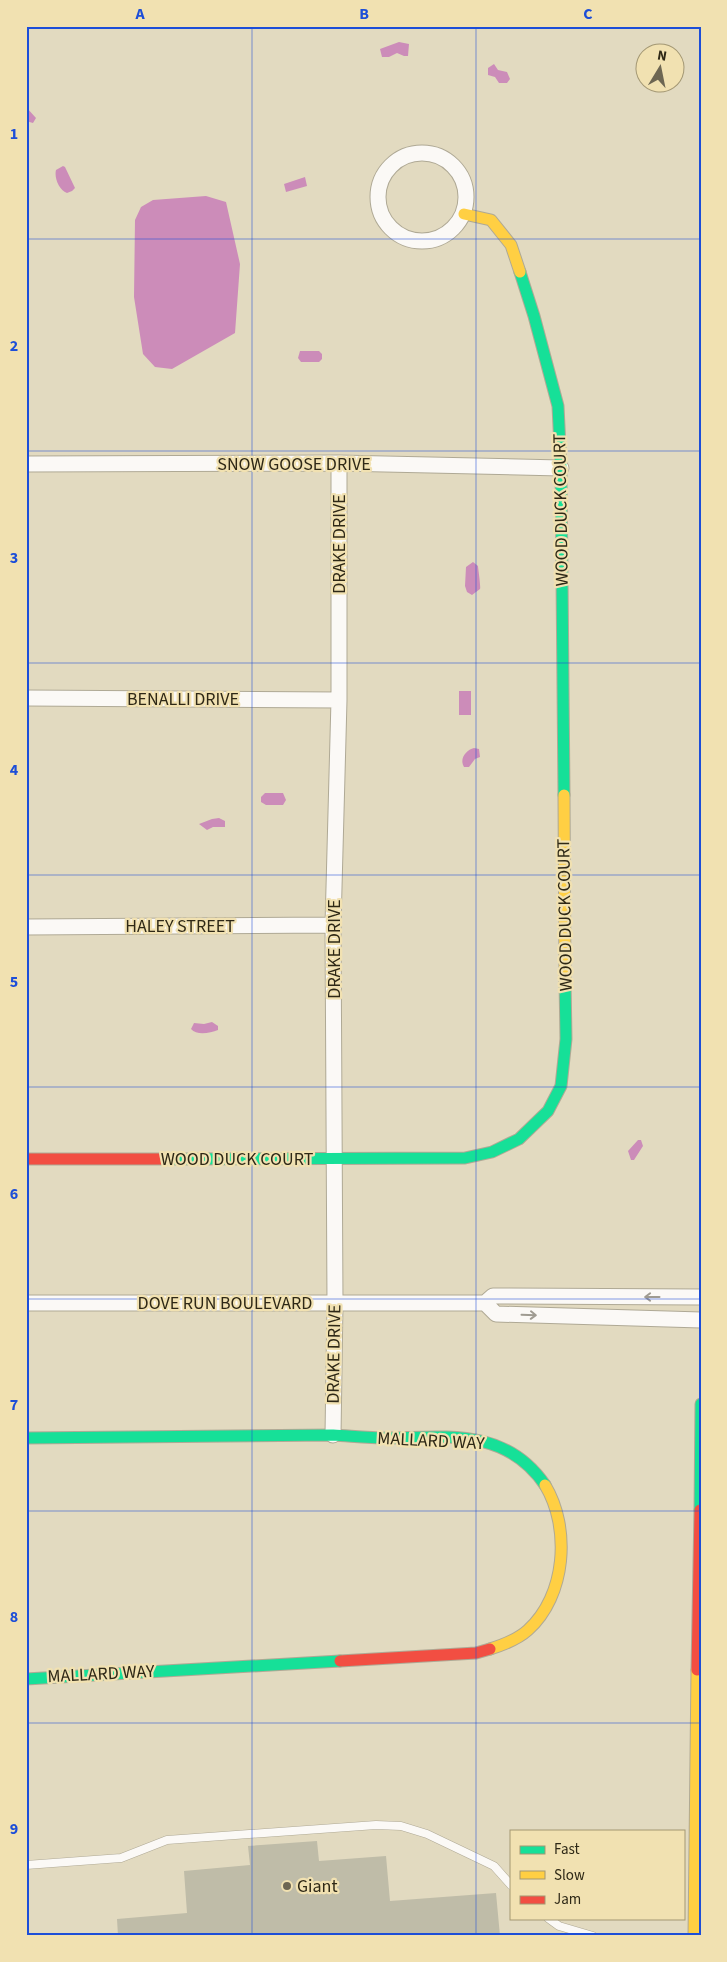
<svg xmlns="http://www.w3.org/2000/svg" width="727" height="1962" font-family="'Source Sans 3',sans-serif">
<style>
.water{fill:#cc8cb9}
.building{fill:#bfbca8}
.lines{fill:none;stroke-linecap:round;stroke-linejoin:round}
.lane-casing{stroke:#afa995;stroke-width:9}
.street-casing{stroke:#afa995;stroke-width:17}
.fast-casing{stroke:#afa995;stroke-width:13}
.slow-casing{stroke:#afa995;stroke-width:13}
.jam-casing{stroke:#afa995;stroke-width:13}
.lane{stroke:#fbf9f6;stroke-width:8}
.street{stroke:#fbf9f6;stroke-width:15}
.fast{stroke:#16e098;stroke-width:11}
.slow{stroke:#ffcf43;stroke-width:11}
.jam{stroke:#f24e42;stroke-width:11}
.oneway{stroke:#9f9b91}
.grid{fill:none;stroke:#1d4ed8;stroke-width:1;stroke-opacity:0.55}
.poi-dot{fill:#6d6652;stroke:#f1e1b1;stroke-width:2}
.labels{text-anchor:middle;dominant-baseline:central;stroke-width:4.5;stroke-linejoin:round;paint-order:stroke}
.street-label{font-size:18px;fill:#2e2816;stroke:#f1e1b1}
.poi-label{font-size:18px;fill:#2e2816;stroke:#f1e1b1;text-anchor:start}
.neatline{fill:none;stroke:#1d4ed8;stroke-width:2}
.grid-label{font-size:16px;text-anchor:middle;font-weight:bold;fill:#1d4ed8}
</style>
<rect width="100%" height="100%" fill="#e2dac0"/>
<path class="water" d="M399,42l10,2 -1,12h-4l-7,-3 -8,4h-7l-2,-8z
M494,64l4,6 9,2 3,7 -3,4h-8l-4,-6 -7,-2v-7z
M26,107l10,11 -3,5 -7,-2z
M63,166l2,1 10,21 -3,3 -5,2c-8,-3 -13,-15 -11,-23z
M305,177l2,9 -21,6 -2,-8z
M206,196l20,6 14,62 -5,69 -63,36 -17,-2 -12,-13 -9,-57 1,-77 6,-13 12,-7z
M300,351h19l3,3v5l-3,3h-18l-3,-4z
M473,562l5,4c0,2 3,21 2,23l-8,6 -5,-3 -2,-6 1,-19z
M459,691h12v24h-12z
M474,748l5,1 1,8 -5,2 -6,8h-5c-5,-8 2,-17 10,-19z
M265,793h18l3,7 -3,5h-17l-5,-3v-5z
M219,818l6,3v6h-12l-6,3 -8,-6 13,-5z
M212,1022l6,4v4c-8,3 -21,6 -27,-1l3,-6 10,1z
M638,1140h3l2,6 -9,14h-3l-3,-9z"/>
<path class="building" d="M317,1841l2,20 67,-5 4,45 106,-8 4,43h-382l-1,-17 70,-6 -3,-42 66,-6 -2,-19z"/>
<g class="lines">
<defs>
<path id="lane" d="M26,1865l95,-7 46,-18 209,-15 25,1 26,8 67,32 17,19
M548,1918l11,8 34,10"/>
<path id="street" d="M378 197a44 44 0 1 1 88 0a44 44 0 1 1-88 0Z
M26,464l313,-1 222,5
M26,698l313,2
M26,927l307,-2
M26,1303h459l8,-7 208,1
M485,1303l11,11 205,6
M333,1435l2,-132 -2,-378 6,-225v-237"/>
<path id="fast" d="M520,272l14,44 24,90 3,62 3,327
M169,1159l296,-1 27,-6 27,-13 29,-28 13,-25 5,-47 -1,-60
M26,1438l307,-3c18,1 36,3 54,3 61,-1 119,-10 158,47
M700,1510l1,-106
M26,1679l314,-18"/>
<path id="slow" d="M464,214l27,6 20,25 9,27
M564,795l1,184
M490,1649c13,-4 27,-9 38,-19 38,-34 43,-102 17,-145
M694,1936l3,-266"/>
<path id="jam" d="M26,1159h143
M340,1661l136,-8 14,-4
M697,1670l3,-160"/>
</defs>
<use href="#lane" class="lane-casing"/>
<use href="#street" class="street-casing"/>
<use href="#fast" class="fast-casing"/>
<use href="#slow" class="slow-casing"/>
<use href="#jam" class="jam-casing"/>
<use href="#lane" class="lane"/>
<use href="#street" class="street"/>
<use href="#fast" class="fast"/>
<use href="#slow" class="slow"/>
<use href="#jam" class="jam"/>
</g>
<defs><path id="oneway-shaft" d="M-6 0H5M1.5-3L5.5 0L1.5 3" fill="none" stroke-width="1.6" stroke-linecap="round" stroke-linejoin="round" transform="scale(1.25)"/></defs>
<g class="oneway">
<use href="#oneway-shaft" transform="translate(652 1297) rotate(-180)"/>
<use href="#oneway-shaft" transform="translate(529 1315) rotate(2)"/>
</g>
<path class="grid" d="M252,26v1910M476,26v1910M26,239h675M26,451h675M26,663h675M26,875h675M26,1087h675M26,1299h675M26,1511h675M26,1723h675"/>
<circle class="poi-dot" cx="287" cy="1886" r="5"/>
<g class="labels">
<g class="street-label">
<text x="294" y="464">SNOW GOOSE DRIVE</text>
<text transform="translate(561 510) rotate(-91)">WOOD DUCK COURT</text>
<text transform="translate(339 544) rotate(-90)">DRAKE DRIVE</text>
<text x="183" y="699">BENALLI DRIVE</text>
<text transform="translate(565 915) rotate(-91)">WOOD DUCK COURT</text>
<text x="180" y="926">HALEY STREET</text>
<text transform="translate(334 949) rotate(-90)">DRAKE DRIVE</text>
<text x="237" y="1159">WOOD DUCK COURT</text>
<text x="225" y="1303">DOVE RUN BOULEVARD</text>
<text transform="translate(334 1354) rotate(-89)">DRAKE DRIVE</text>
<text transform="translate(431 1441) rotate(3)">MALLARD WAY</text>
<text transform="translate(101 1674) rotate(-3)">MALLARD WAY</text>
</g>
<g class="poi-label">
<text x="297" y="1886">Giant</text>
</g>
</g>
<rect width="727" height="1962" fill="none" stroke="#f1e1b1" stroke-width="55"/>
<rect x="510" y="1830" width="175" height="90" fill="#f1e1b1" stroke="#a39773"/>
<rect x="520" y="1846" width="25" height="8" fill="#16e098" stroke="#a39773"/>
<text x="554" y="1854" font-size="15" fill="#2e2816">Fast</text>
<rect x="520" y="1871" width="25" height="8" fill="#ffcf43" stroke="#a39773"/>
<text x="554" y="1880" font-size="15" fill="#2e2816">Slow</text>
<rect x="520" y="1896" width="25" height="8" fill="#f24e42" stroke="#a39773"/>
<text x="554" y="1904" font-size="15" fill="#2e2816">Jam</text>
<g transform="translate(660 68) rotate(10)"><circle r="24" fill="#f1e1b1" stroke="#a39773"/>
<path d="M0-4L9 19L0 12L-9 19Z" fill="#6d6652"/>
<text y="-8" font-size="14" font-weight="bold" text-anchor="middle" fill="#2e2816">N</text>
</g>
<rect x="28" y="28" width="672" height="1906" class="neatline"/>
<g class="grid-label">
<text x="140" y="19">A</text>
<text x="364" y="19">B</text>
<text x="588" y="19">C</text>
<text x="14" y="139">1</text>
<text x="14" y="351">2</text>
<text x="14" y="563">3</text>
<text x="14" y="775">4</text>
<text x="14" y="987">5</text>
<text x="14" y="1199">6</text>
<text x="14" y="1410">7</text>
<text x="14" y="1622">8</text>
<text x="14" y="1834">9</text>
</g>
</svg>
